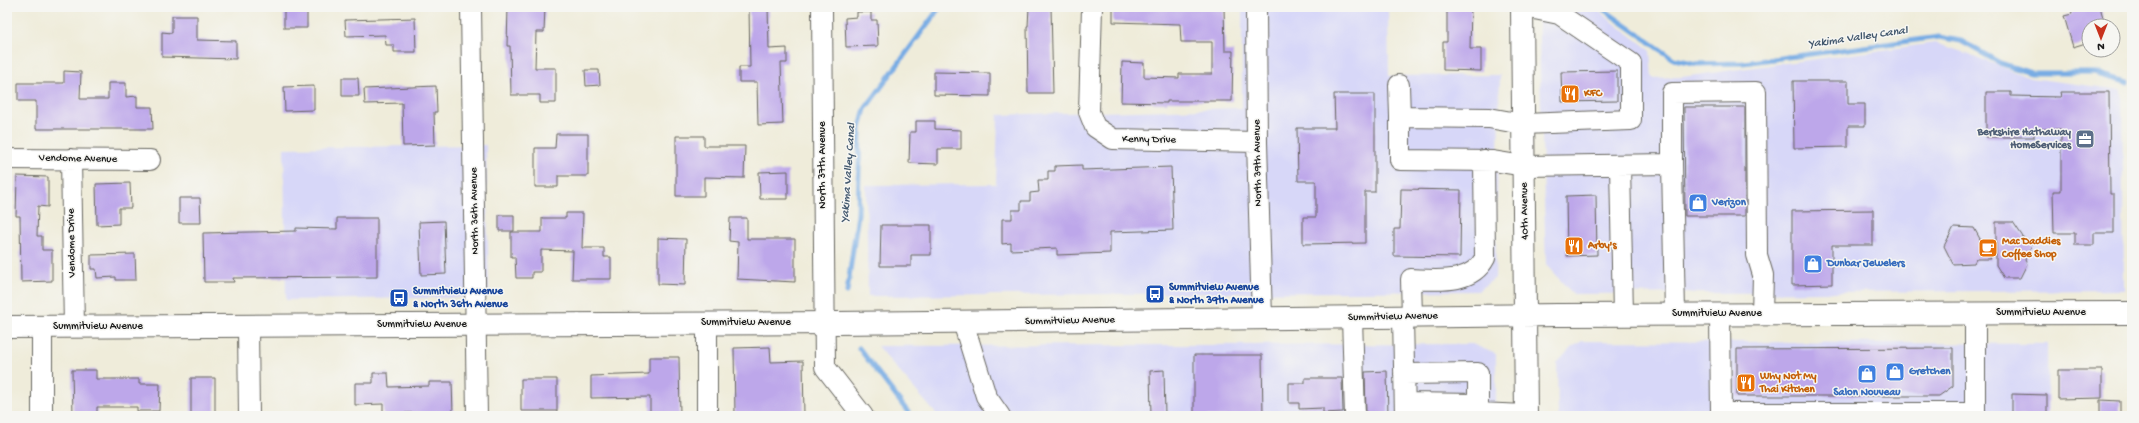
<svg xmlns="http://www.w3.org/2000/svg" width="2139" height="423" font-family="'Gochi Hand',sans-serif">
<style>
.built{fill:#d7d7f8}
.lines{fill:none;stroke-linecap:round;stroke-linejoin:round}
.stream{stroke:#77ace4;stroke-width:5}
.building{fill:#bda7ea}
.minor-casing{stroke:#66655e;stroke-width:22}
.major-casing{stroke:#66655e;stroke-width:24}
.minor{stroke:#fff;stroke-width:20}
.major{stroke:#fff;stroke-width:22}
.labels{text-anchor:middle;dominant-baseline:central;stroke-width:3;stroke-linejoin:round;paint-order:stroke}
.food-label{font-size:11px;font-weight:bold;fill:#c56008;stroke:#f6f6f2;text-anchor:start}
.service-label{font-size:11px;font-weight:bold;fill:#4e5e75;stroke:#f6f6f2;text-anchor:end}
.street-label{font-size:11px;fill:#1c1c1c;stroke:#f6f6f2}
.shop-label{font-size:11px;font-weight:bold;fill:#366cbe;stroke:#f6f6f2;text-anchor:start}
.transit-label{font-size:11px;font-weight:bold;fill:#164399;stroke:#f6f6f2;text-anchor:start}
.water-label{font-size:12px;font-style:italic;fill:#40566c;stroke:#f6f6f2}
</style>
<rect width="100%" height="100%" fill="#f6f6f2"/>
<filter id="ink" filterUnits="userSpaceOnUse"><feTurbulence type="fractalNoise" baseFrequency=".025" numOctaves="2"/><feDisplacementMap in="SourceGraphic" scale="8" xChannelSelector="R" yChannelSelector="G"/><feConvolveMatrix kernelMatrix="1 2 1 2 8 2 1 2 1" color-interpolation-filters="sRGB"/></filter>
<filter id="wash" filterUnits="userSpaceOnUse"><feTurbulence type="fractalNoise" baseFrequency=".012" numOctaves="4" result="noise"/><feDisplacementMap in="SourceGraphic" scale="16" xChannelSelector="R" yChannelSelector="G"/><feGaussianBlur stdDeviation="0.9" result="paint"/><feColorMatrix in="noise" values="0 0 0 0 0 0 0 0 0 0 0 0 0 0 0 0 0 1.4 0 .05"/><feComposite in="paint" operator="in"/></filter>
<g filter="url(#wash)">
<rect width="100%" height="100%" fill="#efecda"/>
<path class="built" d="M1242,7h146l1,69 111,-1 -5,203 -17,13 -610,5 -2,-111 130,-1 2,-69 244,-7z
M1538,7h55l57,43 2,28 30,-1 253,-34 31,10 64,25 92,12 2,200 -551,4 -27,-29z
M486,145l3,152 -203,3 -2,-152z
M1582,341l465,3 1,72h-490l-1,-53 15,-16z
M1472,344l24,10v62h-558l-61,-70z"/>
<g class="lines">
<path class="stream" d="M1600,7l74,52 24,5 45,-1 196,-26 22,4 39,22 31,10h64l32,9
M847,292l11,-78 2,-86 5,-19 75,-102
M859,348l52,68"/>
</g>
<g id="blocks">
<path class="building" d="M508,7h37l-1,25h-8l-1,36h21v35h-16v-8h-29l-1,-49h-3z
M749,7h19l1,42 18,-1v15h-6l2,61 -25,1 -1,-43h-18v-15h11z
M1029,7h22l2,86h-25l-1,-67h1z
M1113,7h111l1,44h8l-1,50h-65v2l-46,-1 1,-40 22,1v14l35,1v-4h33v-32h-31l-1,-18 -67,-2z
M1447,7h24l-1,42h11v22l-38,-1v-28h4z
M2070,7h30l5,17 -16,2v16l-16,5 -9,-31 8,-2z
M284,9l23,1v18h-23z
M857,12h14v8h6l1,26 -32,1 -1,-29 12,-1z
M172,16h25v24l39,1v18l-74,-2v-25l10,1z
M415,18l1,34h-22v-7h-8l-1,-10 -39,1 -1,-16z
M585,70h14l1,15 -14,1z
M64,71l17,1 -1,27h28v-16h18v14l11,-1v11h15l1,22h-117v-28h-18v-18h46z
M1617,71v30l-55,1 -1,-30z
M934,72l56,1v23l-56,-1z
M342,78h16l1,18h-17z
M1793,81h55v23h17v22h-17v21l-54,1z
M314,86v24l-29,1 -1,-24z
M436,86l1,26h-3l1,33 -32,1 -1,-43 -37,1 -1,-15z
M1986,92h25v4l50,1 -1,-5h49l1,102h4v39h-20v12h-19v-12h-21l-1,-42h8v-62h-27v8h-48z
M1334,94h41v98h-10v51l-62,1v-27h13v-36h-18l-1,-53h38z
M1684,107h61v109h-60z
M916,121h19v8l26,1v19h-23v15l-29,-1 1,-31h6z
M556,134h32v42h-30v11h-23v-39h20z
M676,136h28v10h41l-1,32 -40,-1v19h-28z
M1082,165v5l89,-3 2,63 -63,2v21l-53,2v-7l-46,2v-7l-9,1v-25h10v-9h9v-9h9v-8l9,-1 -1,-12h10v-9h7v-5z
M788,171v28h-28l-1,-27z
M17,176l31,1v30l-10,-1 -1,30h5v14h10v31l-31,1 -1,-66h-4z
M130,183l1,25h-12v16l-22,1 -1,-41z
M1401,189l60,1 -1,67 -66,-1v-27h6z
M1596,195l1,60 -30,1 -1,-60z
M179,198h21l1,25h-22z
M1873,210v35h-41v39l-40,1v-74z
M566,213h17l-1,35h22v9h7v22h-39l1,-28 -32,-1v22h-9v6h-16l-1,-21h-4v-25h31v-14h24z
M499,215h15v16h-15z
M337,218h40v59l-144,1 1,4h-30l-1,-49 93,-2v-3l41,1z
M730,218h17v21h48v43l-58,-3 1,-37 -9,-1z
M444,221l2,53 -25,1 -2,-53z
M1996,222h17l12,18h9l-9,20 2,4 -7,14h-16l-8,-13z
M881,225h50v30h-20v11h-31z
M1954,227l20,1 17,31h-15l-2,4 -21,1 -9,-18z
M658,238l28,1 -1,46 -27,-1z
M135,254l1,26h-20v-3l-19,1 -1,-9h-5v-14z
M770,347l1,15 32,-1 1,55h-69l-1,-68z
M1953,348v38l-14,10h-202v-47z
M1194,355h68l1,61h-69z
M649,357h30l1,59h-30v-19l-59,1v-22l58,-2z
M72,370h24v9h43v5h21l-1,27h-22v-4h-40v9h-24z
M1164,370l1,46h-14l-1,-45z
M2058,370h44v28l-44,1z
M1387,371l1,45h-22l-1,-44z
M373,373h15l1,14 40,-1v-4h23l1,31h-48v3h-22v-12l-28,1v-22h18z
M191,378h24v38h-24z
M1305,378h37l1,34 -20,1v-5l-24,1v-6h-10v-20h16z
M521,379h36v32h-36z
M2012,394l35,1v21h-35z
M2100,400l20,1v15h-20z"/>
</g>
</g>
<g filter="url(#ink)">
<use href="#blocks" fill-opacity="0" stroke="#66655e" stroke-width="1"/>
<g class="lines">
<defs>
<path id="minor" d="M471,7l6,409
M822,7l3,360 38,49
M1092,7l-3,105 6,15 18,12 144,3
M1256,7l1,135 5,177
M1399,85l1,32 89,1 34,6 108,-4v-57l-72,-49 -34,-7
M1400,117v43l93,1 31,5 148,-2v-71l84,-1 1,163 6,20 -1,39
M7,159l143,1
M71,159l3,168
M1672,164l3,150
M1620,165l3,150
M1720,314l1,102
M1403,317l2,99
M1412,317l-1,-38c26,1 60,6 74,-21l-1,-98
M1352,318l3,98
M963,322l23,74 14,20
M707,323v93
M248,326l1,90
M1404,374l74,-1v40l48,2
M1405,403l73,1
M1721,413h254
M42,416v-89
M1975,416v-103"/>
<path id="major" d="M1522,7l4,409
M7,327l828,-4 723,-8 574,-2"/>
</defs>
<use href="#minor" class="minor-casing"/>
<use href="#major" class="major-casing"/>
<use href="#minor" class="minor"/>
<use href="#major" class="major"/>
</g>
</g>
<defs>
<symbol id="restaurant-square" viewBox="-11 -11 22 22"><rect x="-9" y="-9" width="18" height="18" rx="4" fill="#e8710a" stroke="#f6f6f2"/><path d="M-5-6h1v4h1v-4h1v4h1v-4h1v5L-1.5 .5V6h-2V.5L-5-1ZM5-6V6H3V1.5H1.5Q1.5-4 5-6Z" fill="#fff"/></symbol>
<symbol id="office-square" viewBox="-11 -11 22 22"><rect x="-9" y="-9" width="18" height="18" rx="4" fill="#5c6f8a" stroke="#f6f6f2"/><path d="M-6-3h4V-5.5h4V-3h4V5H-6ZM-1-4.5V-3h2v-1.5ZM-6 0V1H6V0Z" fill="#fff"/></symbol>
<symbol id="shop-square" viewBox="-11 -11 22 22"><rect x="-9" y="-9" width="18" height="18" rx="4" fill="#3f7fe0" stroke="#f6f6f2"/><path d="M-5-2.5h2.3a2.7 3.5 0 0 1 5.4 0H5L5.5 6h-11ZM-1.5-2.5h3a1.5 2.3 0 0 0-3 0Z" fill="#fff"/></symbol>
<symbol id="cafe-square" viewBox="-11 -11 22 22"><rect x="-9" y="-9" width="18" height="18" rx="4" fill="#e8710a" stroke="#f6f6f2"/><path d="M-5.5-4.5H6V0H3Q3 3.5 0 3.5H-2.5Q-5.5 3.5-5.5 0ZM3-3.2v2h1.7v-2ZM-6 4.5H4V6H-6Z" fill="#fff"/></symbol>
<symbol id="bus-square" viewBox="-11 -11 22 22"><rect x="-9" y="-9" width="18" height="18" rx="4" fill="#1a4fb4" stroke="#f6f6f2"/><path d="M-5-6H5V4H4V6H2V4H-2V6H-4V4H-5ZM-3.5-4V0h7V-4ZM-3.5 1.2v1.5H-2V1.2ZM2 1.2v1.5H3.5V1.2Z" fill="#fff"/></symbol>
</defs>
<g fill-rule="evenodd">
<use href="#restaurant-square" x="1559" y="83" width="22" height="22"/>
<use href="#office-square" x="2074" y="128" width="22" height="22"/>
<use href="#shop-square" x="1687" y="192" width="22" height="22"/>
<use href="#restaurant-square" x="1563" y="235" width="22" height="22"/>
<use href="#cafe-square" x="1977" y="237" width="22" height="22"/>
<use href="#shop-square" x="1802" y="253" width="22" height="22"/>
<use href="#bus-square" x="1144" y="283" width="22" height="22"/>
<use href="#bus-square" x="388" y="287" width="22" height="22"/>
<use href="#shop-square" x="1884" y="361" width="22" height="22"/>
<use href="#shop-square" x="1856" y="363" width="22" height="22"/>
<use href="#restaurant-square" x="1735" y="372" width="22" height="22"/>
</g>
<g class="labels">
<g class="food-label">
<text x="1584" y="94">KFC</text>
<text x="2002" y="242">Mac Daddies<tspan x="2002" dy="13">Coffee Shop</tspan></text>
<text x="1588" y="246">Arby's</text>
<text x="1760" y="377">Why Not My<tspan x="1760" dy="13">Thai Kitchen</tspan></text>
</g>
<g class="service-label">
<text x="2071" y="133">Berkshire Hathaway<tspan x="2071" dy="13">HomeServices</tspan></text>
</g>
<g class="street-label">
<text transform="translate(1149 140) rotate(1)">Kenny Drive</text>
<text transform="translate(78 159) rotate(1)">Vendome Avenue</text>
<text transform="translate(1258 163) rotate(-91)">North 39th Avenue</text>
<text transform="translate(823 165) rotate(-90)">North 37th Avenue</text>
<text transform="translate(475 211) rotate(-91)">North 36th Avenue</text>
<text transform="translate(1525 211) rotate(-91)">40th Avenue</text>
<text transform="translate(72 243) rotate(-91)">Vendome Drive</text>
<text x="2041" y="313">Summitview Avenue</text>
<text x="1717" y="314">Summitview Avenue</text>
<text transform="translate(1393 317) rotate(-1)">Summitview Avenue</text>
<text transform="translate(1070 321) rotate(-1)">Summitview Avenue</text>
<text x="746" y="323">Summitview Avenue</text>
<text x="422" y="325">Summitview Avenue</text>
<text x="98" y="327">Summitview Avenue</text>
</g>
<g class="shop-label">
<text x="1712" y="203">Verizon</text>
<text x="1827" y="264">Dunbar Jewelers</text>
<text x="1909" y="372">Gretchen</text>
<text x="1867" y="393" text-anchor="middle">Salon Nouveau</text>
</g>
<g class="transit-label">
<text x="1169" y="288">Summitview Avenue<tspan x="1169" dy="13">&amp; North 39th Avenue</tspan></text>
<text x="413" y="292">Summitview Avenue<tspan x="413" dy="13">&amp; North 36th Avenue</tspan></text>
</g>
<g class="water-label">
<text transform="translate(1858 38) rotate(-8)">Yakima Valley Canal</text>
<text transform="translate(849 173) rotate(-86)">Yakima Valley Canal</text>
</g>
</g>
<rect width="2139" height="423" fill="none" stroke="#f6f6f2" stroke-width="24"/>
<g transform="translate(2101 38) rotate(180)"><circle r="19" fill="#f6f6f2" stroke="#9f9f9c"/>
<path d="M0-3L7 15L0 10L-7 15Z" fill="#c8321e"/>
<text y="-6" font-size="11" font-weight="bold" text-anchor="middle" fill="#1c1c1c">N</text>
</g>
</svg>
